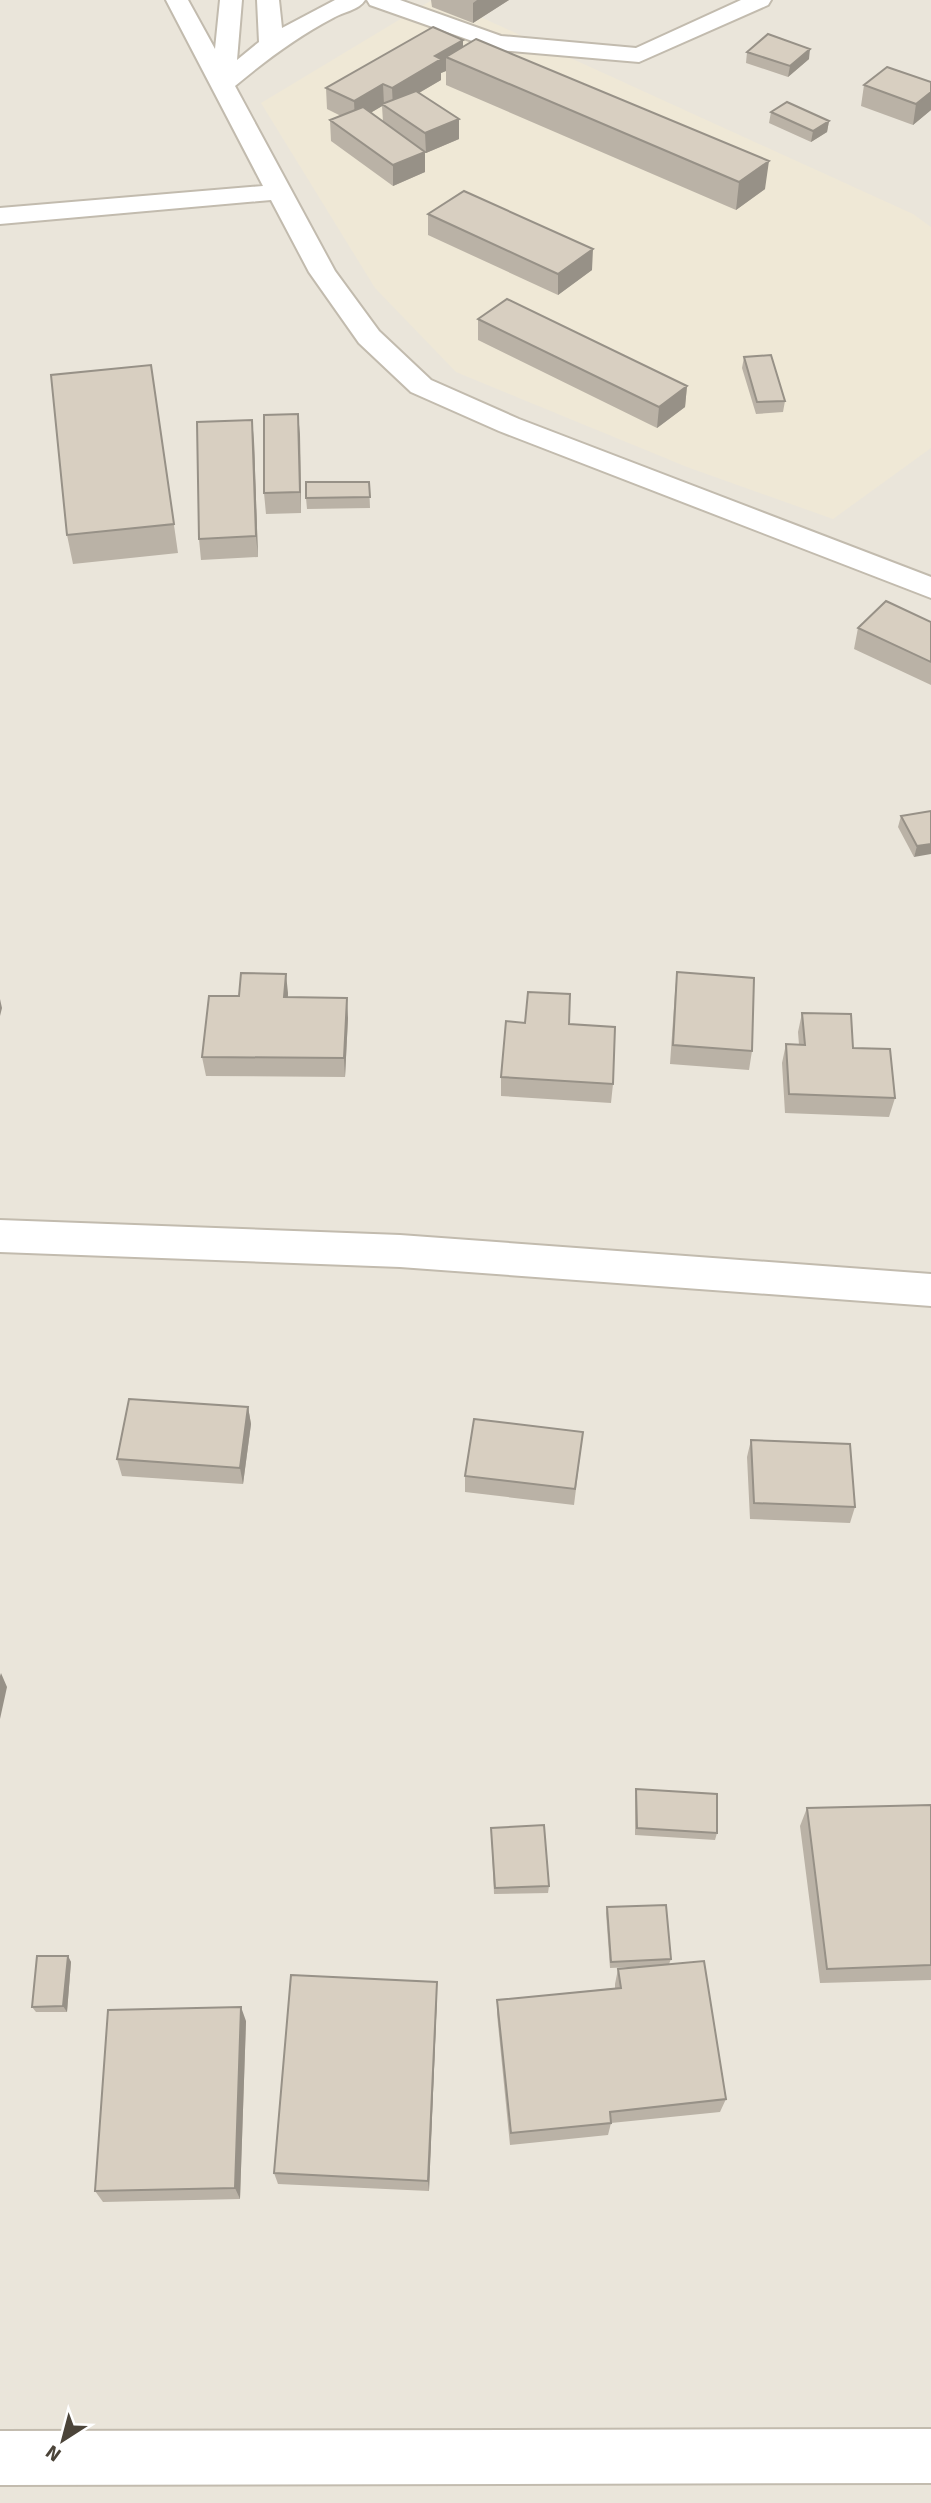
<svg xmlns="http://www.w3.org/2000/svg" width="931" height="2503" font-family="Signika,sans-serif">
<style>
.residential{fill:#eae5da}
.education{fill:#efe8d6}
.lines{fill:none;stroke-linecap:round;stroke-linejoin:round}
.street-casing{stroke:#c2bbae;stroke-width:4}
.street{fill:#fff;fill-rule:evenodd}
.wall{fill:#bab2a6;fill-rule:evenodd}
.shaded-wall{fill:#979187}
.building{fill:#d8cfc1;stroke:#979187;stroke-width:2}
</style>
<rect width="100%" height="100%" fill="#f6f3ec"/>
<path class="residential" d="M0,0h931v2503h-931z"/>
<path class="education" d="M432,0h11l470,214 18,13v221l-98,71 -146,-52 -231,-95 -81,-84 -114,-185z"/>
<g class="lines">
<defs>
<path id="street" d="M166,0h22l27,49 5,-49h22l-5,60 22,-18 -2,-42h22l3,28 53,-28h30c-6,10 -22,12 -32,18 -36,19 -67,42 -98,68l100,185 44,60 52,49 88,39 412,158v21l-432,-167 -88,-39 -52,-49 -50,-71 -38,-72 -271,24v-16l263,-22z
M367,0h33l101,36 135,12 105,-48h30l-3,5 -129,57 -141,-12 -128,-45z
M0,1220l400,15 531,39v32l-531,-39 -400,-15z
M931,2429v54l-931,2v-54z"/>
</defs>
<use href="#street" class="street-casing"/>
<use href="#street" class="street"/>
</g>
<path class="wall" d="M431,0h78l-36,23 -41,-16z
M463,47l302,142 -29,21 -290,-125v-14l-5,2v7l-22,13 40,46 -33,14h-1v19l-32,14 -62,-45 -1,-21 11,-4 -14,-7 -1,-21zM382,106l1,16 -13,-9z
M747,52l62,7 -21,18 -42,-14z
M931,82v28l-18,15 -52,-19 3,-21z
M771,112l58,9 -2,11 -16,10 -42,-19z
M428,214l164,56 -34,25 -130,-60z
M478,319l209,67 -2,21 -28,21 -179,-88z
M744,357l41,44 -2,11 -27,2 -14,-46z
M151,365l27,188 -105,11 -6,-29z
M300,435l1,78 -35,1 -2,-21z
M254,441l4,116 -57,3 -2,-21z
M369,482l1,26 -63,1 -1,-11z
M931,622v63l-77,-36 4,-21z
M931,811l-17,46 -16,-30 3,-11z
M677,972l75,79 -3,19 -79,-6 5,-72z
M288,993v4l60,21 -3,59 -139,-1 -4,-19 37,-61z
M802,1013l51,35 42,50 -6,19 -104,-4 -3,-50 4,-19 13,1 -1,-13z
M501,1077l112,7 -2,19 -110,-7z
M248,1407l3,17 -8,60 -121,-8 -5,-17z
M751,1440l104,67 -5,16 -100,-4 -3,-62z
M581,1448l-7,57 -109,-13v-16z
M636,1789l81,44 -2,7 -80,-5v-39z
M931,1805v175l-111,3 -20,-157 7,-18z
M491,1828l58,58 -1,7 -54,1z
M607,1907l64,52 -2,5 57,135 -6,13 -109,11 -3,12 -98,10 -13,-131v-14l118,-12v-4l3,-15 38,-3 -46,2 -4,-55z
M68,1956l3,6 -4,50h-31l-4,-5z
M437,1996l-8,195 -151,-7 -4,-11z
M246,2021l-6,178 -137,3 -8,-11z"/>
<path class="shaded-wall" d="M477,0h32l-36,23v-20z
M463,40v21l-17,-4v14l-5,2v7l-48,28 -1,-20 43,-32z
M810,49l-1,10 -21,18 2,-11z
M383,84l1,21 -29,17 -1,-21z
M931,92v18l-18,15 3,-21z
M459,119v20l-33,14 -1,-20z
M829,121l-2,11 -16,10 2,-11z
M425,152v20l-32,14v-21z
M769,161l-4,28 -29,21 3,-28z
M593,249l-1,21 -34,25v-21z
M687,386l-2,21 -28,21 2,-21z
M298,414l2,21 1,78 -1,-21z
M252,420l2,21 4,116 -2,-21z
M931,844v10l-17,3 3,-11z
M286,974l2,19 -1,24 -3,-20z
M347,998l1,20 -3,59 -1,-19z
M0,999l2,9 -2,8z
M248,1407l3,17 -8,60 -3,-16z
M1,1673l6,14 -7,32v-43z
M68,1956l3,6 -4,50 -4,-6z
M437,1982v14l-8,195 -1,-10z
M241,2007l5,14 -6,178 -5,-11z"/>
<path class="building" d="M433,27l30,13 -28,16 6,3 -49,29 -9,-4 -29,17 -28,-13z
M768,34l42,15 -20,17 -43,-14z
M476,39l293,122 -30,21 -293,-125z
M887,67l44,15v10l-15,12 -52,-19z
M416,91l43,28 -34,14 -43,-29z
M787,102l42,19 -16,10 -42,-19z
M363,107l62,45 -32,13 -63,-45z
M464,191l129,58 -35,25 -130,-60z
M507,299l180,87 -28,21 -181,-88z
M771,355l14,46 -28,1 -13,-45z
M151,365l23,159 -107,11 -16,-160z
M298,414l2,78 -36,1v-78z
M252,420l4,116 -57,3 -2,-117z
M306,482h63l1,15 -64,1z
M886,601l45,21v40l-73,-34z
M931,811v33l-14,2 -16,-30z
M677,972l77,6 -2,73 -79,-6z
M241,973l45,1 -2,23 63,1 -3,60 -142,-1 7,-61h30z
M528,992l42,2 -1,30 46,3 -2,57 -112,-7 5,-56 19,2z
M802,1013l49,1 2,34 37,1 5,49 -106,-4 -3,-50 19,1z
M129,1399l119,8 -8,61 -123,-9z
M474,1419l109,13 -8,57 -110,-13z
M751,1440l99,4 5,63 -101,-4z
M636,1789l81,5v39l-80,-5z
M931,1805v160l-104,4 -20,-161z
M544,1825l5,61 -54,2 -4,-60z
M666,1905l5,54 -60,3 -4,-55z
M37,1956h31l-5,50 -31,1z
M704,1961l22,138 -116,13 1,11 -100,10 -14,-133 124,-12 -3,-19z
M291,1975l146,7 -9,199 -154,-8z
M241,2007l-6,181 -140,3 13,-181z"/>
<g transform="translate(63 2440) rotate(216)" stroke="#ffffff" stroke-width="5" paint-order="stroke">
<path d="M0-5L12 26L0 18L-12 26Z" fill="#4b4439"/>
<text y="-10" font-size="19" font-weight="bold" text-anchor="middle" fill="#4b4439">N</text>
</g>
</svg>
